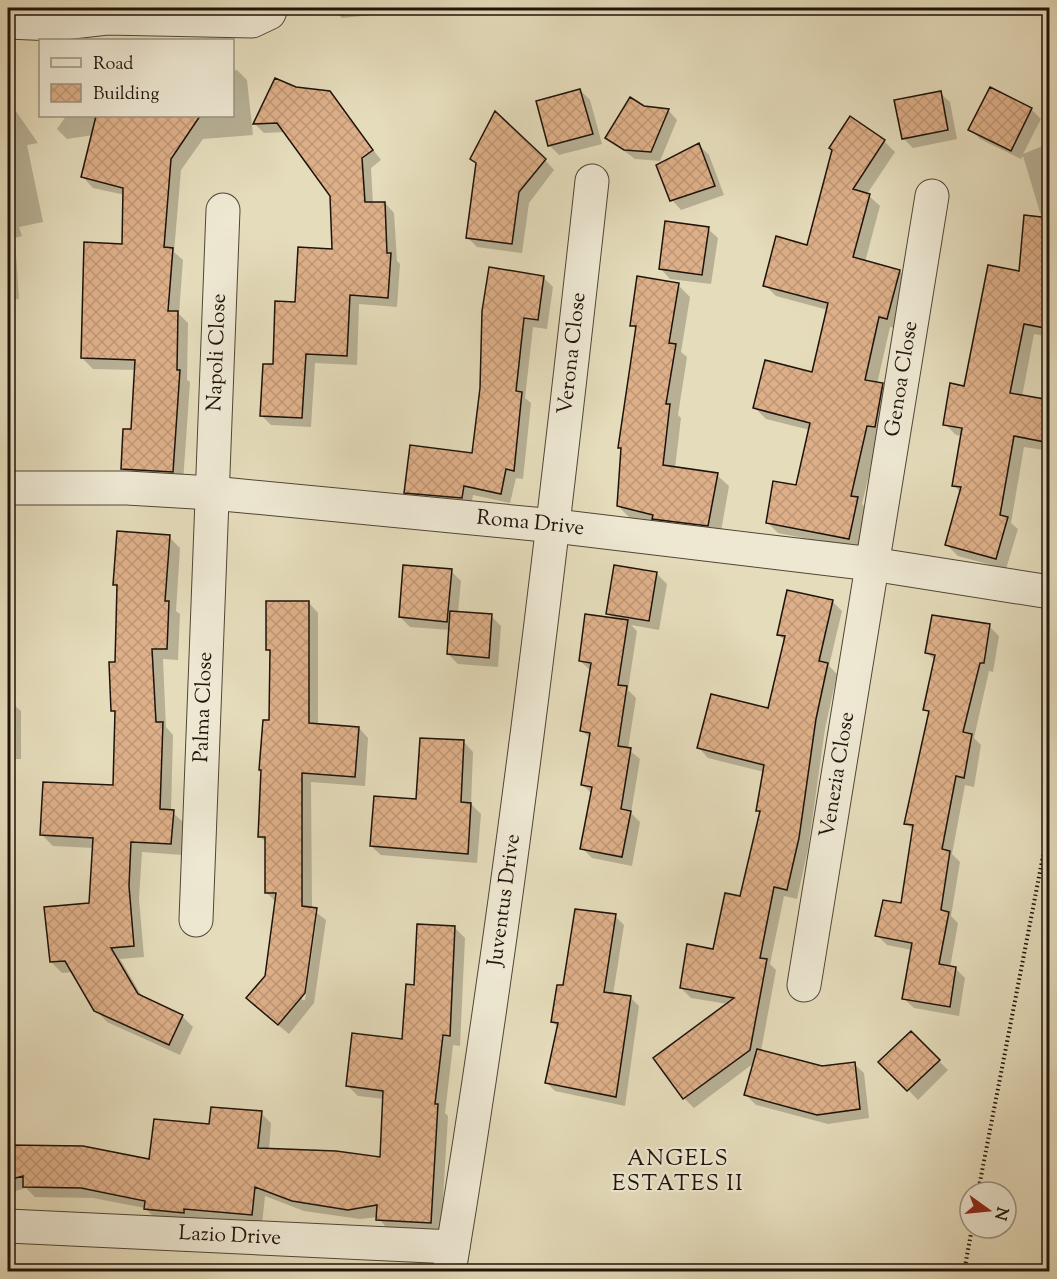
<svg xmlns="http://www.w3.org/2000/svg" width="1057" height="1279" font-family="'Sorts Mill Goudy',serif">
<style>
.shadow{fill:#0003;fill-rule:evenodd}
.building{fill:url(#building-cross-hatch);stroke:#1e130a;stroke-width:1.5}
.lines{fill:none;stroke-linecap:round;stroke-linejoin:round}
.minor-casing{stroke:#504536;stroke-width:35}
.path{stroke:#1e130a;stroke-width:4;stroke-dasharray:1.5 3;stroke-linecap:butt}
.minor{stroke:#eee8d3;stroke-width:33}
.labels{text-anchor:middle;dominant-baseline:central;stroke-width:4.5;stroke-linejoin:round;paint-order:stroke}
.street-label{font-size:21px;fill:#1e130a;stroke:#eee8d3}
.neighbourhood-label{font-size:22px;letter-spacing:1.5px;fill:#1e130a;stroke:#eee8d3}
</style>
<defs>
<pattern id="building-cross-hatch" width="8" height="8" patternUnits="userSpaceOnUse" patternTransform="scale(1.5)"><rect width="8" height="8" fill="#deb089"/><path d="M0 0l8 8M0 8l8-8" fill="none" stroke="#be9675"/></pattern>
</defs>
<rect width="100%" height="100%" fill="#e5dcbb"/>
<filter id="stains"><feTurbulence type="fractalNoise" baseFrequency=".00333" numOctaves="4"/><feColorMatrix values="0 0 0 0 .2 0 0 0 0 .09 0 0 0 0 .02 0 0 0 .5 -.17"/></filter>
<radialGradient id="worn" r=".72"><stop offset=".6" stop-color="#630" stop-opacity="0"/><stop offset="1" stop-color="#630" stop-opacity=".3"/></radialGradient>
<path class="shadow" d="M332,8h112l-102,10z
M567,8h35l-31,3z
M237,70l10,10 6,55 -50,4 -22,31 -7,82 9,8 -4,54 9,9 -1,57 3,2 -7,100 -50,-3 -10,-10 9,-38 4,-61 -43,-1 -11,-11 41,-113 2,-50 -32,-7 -10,-11 10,-42 -26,4 -10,-10 9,-13h166v-45z
M295,89l34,4 52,67 -10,8 2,36 12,-1 9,10 3,48 3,3 -3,43 -38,-3 -2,61 -42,-2 -4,64 -40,-2 -10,-10 13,-49 22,-62 38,-53 -2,-56 -47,-63 -21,1 -9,-9z
M580,90l10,10 12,44 -43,11 -10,-10z
M940,93l10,9 7,37 -44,9 -10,-10z
M8,100l30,43 -11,2 16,77 -24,5 3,9 -7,2 4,61 -11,1z
M643,108l25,2 9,10 -17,41 -25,-2 -28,-21z
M1031,109l10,10 -18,35 27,-11v194l-16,-3 -12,63 28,5v49l-26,-4 -13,76 7,6 -12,40 -48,-13 -11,-11 14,-52 -7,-8 8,-49 -6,-1 -11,-11 76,-151 21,-54 -19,-63 -2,3 -41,-20 -10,-10z
M884,141l11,11 -28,42 13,12 -15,56 35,9 11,11 -13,47 -8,-2 -13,57 5,1 11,11 -15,40 -16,68 6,6 -8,39 -82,-16 -11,-11 30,-35 13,-57 -44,-11 -11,-11 58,-34 15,-64 -52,-14 -11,-11 43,-39z
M699,145l10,10 15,40 -43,15 -9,-10z
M545,160l9,10 -25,33 -7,50 -45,-6 -10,-10z
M708,229l10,9 -7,46 -41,-5 -9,-10z
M543,277l10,10 -6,42 -14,-2 -8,71 6,5 -8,76 -7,-1 -6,25 -37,-8 -2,12 -56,-5 -10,-10 68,-37 8,-67z
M678,285l12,12 -9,55 6,5 -9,58 3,3 -6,50 42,7 12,11 -9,51 -90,-19 -12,-12 4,-56 -3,-3 18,-117 -5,-5z
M169,537l11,11 -4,63 4,3 -2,46 -15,-1 3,68 7,8 -2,76 13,12 -2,32 -40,-3 -3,47 5,58 -24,2 23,39 39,18 11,11 -13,28 -73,-33 -11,-12 -23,-38 -11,1 -11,-11 39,-58 4,-56 -41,-2 -11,-11 72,-48 3,-73 -4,-4 6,-122 -4,-4z
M615,567l42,7 10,10 -8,46 -28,-5 6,6 -9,59 8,8 -8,51 12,10 -9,54 9,9 -8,44 -40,-8 -10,-10 10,-54 -9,-9 8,-46 -9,-8 8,-61 -10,-9 34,-42 -6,-6z
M451,571l10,10 -3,32 33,3 10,10 -3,41 -40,-3 -10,-10 2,-24 -40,-3 -10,-10z
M832,601l10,10 -13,55 8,8 -12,55 -17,120 -11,50 -13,-3 -14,68 6,6 -15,81 61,17 32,-4 10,9 5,45 -41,6 -72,-19 -10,-10 8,-32 -60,45 -10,-10 44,-94 -37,-6 -10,-10 34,-37 26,-53 20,-85 -3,-3 6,-38 -56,-14 -9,-10 70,-38 16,-69 -7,-7z
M309,603l9,10v112l41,3 9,10 -3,48 -54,-4 1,127 14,11 -12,83 -25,31 -31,-26 8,-32 10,-74 -10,-10 1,-49 -7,-6 3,-65 -3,-3 10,-47 2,-69 -5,-4zM314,916h3l-12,84h-3z
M989,626l10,10 -6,36 -4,-1 -15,67 7,7 -7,42 -9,-2 -13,69 8,8 -9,54 7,7 -8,45h5l10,10 -6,38 -45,-8 -10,-9 8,-49 -25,-5 -10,-10 25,-30 12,-74 -8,-8 24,-109 -5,-5 11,-48 -9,-8z
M8,700l13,11v48h-13z
M464,742l9,10 -2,52 10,10 -4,49 -96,-8 -10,-9 46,-46z
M8,853l2,3 -1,96h-1z
M615,916l9,9 -11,70 17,2 9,9 -14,100 -70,-15 -9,-9 13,-54 -6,-6 11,-35z
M454,927l11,11 -5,108 -7,-1 -8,68 3,3 -7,117 -53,-3 -10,-13 -18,2 -56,-8 -39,-15 -3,28 -106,-5 -11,-11 -52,-10 -58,-1 -9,-9 -18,5v-44l9,-3 134,14 60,-34 50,-13 10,10 -2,27 112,9 3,-60 -26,-3 -10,-10 55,-45 12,-54z
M911,1033l37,37 -30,30 -37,-38z"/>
<path class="building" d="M275,78l21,9 34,4 43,59 -11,8 3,44h20l2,51h4l-3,45 -38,-3 -3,61 -41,-2 -4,64 -42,-2 3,-52h10l2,-63 20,1 3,-55 34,2 -2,-53 -53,-73 -24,1z
M990,87l42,21 -21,43 -43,-21z
M580,89l13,45 -45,12 -12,-45z
M941,91l7,39 -46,9 -8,-39z
M630,97l14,9 25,3 -18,43 -27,-2 -19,-12z
M495,111l51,48 -27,33 -7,52 -46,-6 10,-75 -6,-4z
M96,116h104l-29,43 -7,88 9,1 -5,63h10l-1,59h3l-7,102 -52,-3 2,-40h8l4,-69 -54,-2 3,-116 38,2 1,-56 -42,-11z
M850,116l35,24 -32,49 17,5 -17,63 47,13 -13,49 -8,-2 -14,63 18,3 -8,44 -8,-1 -16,70 7,1 -9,42 -83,-16 7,-42 23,4 14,-62 -57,-15 12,-48 47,12 16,-69 -65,-17 13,-50 31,9 25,-95 -3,-2z
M699,143l16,43 -45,15 -14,-36z
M1024,215l26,3v111l-26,-5 -14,69 40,7v43l-36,-7 -14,79 8,2 -12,42 -51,-14 16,-58 -9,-1 10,-58 -19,-3 7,-42 14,3 24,-121 31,6z
M665,221l44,6 -7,48 -43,-6z
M489,267l55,9 -6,44 -14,-2 -8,73 6,1 -8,79 -8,-2 -5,25 -37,-8 -2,12 -58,-5 6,-48 62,8 8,-65 2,-77z
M637,276l42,7 -10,60 7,1 -10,60h4l-7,61 55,8 -10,53 -56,-7 1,-4 -36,-9 4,-58h-3l18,-122h-6z
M117,531l53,4 -5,66h4l-2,48h-15l4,73h7l-3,87 14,1 -3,34 -40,-2 -2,44 5,60 -23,2 27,46 45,21 -14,30 -75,-34 -29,-50 -15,1 -6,-55 45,-4 4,-65 -53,-3 3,-53 70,3 2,-74h-4l-2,-49h6l2,-77h-4z
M403,565l49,4 -5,53 -48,-5z
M614,565l43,7 -8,49 -43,-7z
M787,590l46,10 -14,61 9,2 -12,56 -17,119 -12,52 -13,-3 -14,71 7,1 -17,91 -67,49 -30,-41 81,-60 -54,-10 7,-44 26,5 12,-56 15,3 20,-85h-4l8,-46 -67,-17 14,-54 57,14 17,-72 -8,-1z
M266,601h43v122l50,4 -4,50 -53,-4v133l15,2 -12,85 -27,32 -32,-27 19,-22 11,-83h-11v-56h-7l3,-67h-2l4,-50h6l1,-70h-4z
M450,611l42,3 -3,44 -42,-4z
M585,614l43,6 -10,65 9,1 -9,60 13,2 -10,61 10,2 -9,46 -42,-8 12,-62 -11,-2 9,-52 -10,-2 11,-68 -12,-2z
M932,615l58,9 -6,39h-4l-17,69 9,2 -8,44 -8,-2 -14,73 8,2 -9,59 8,2 -10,52 17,3 -6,40 -48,-8 10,-56 -37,-7 8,-36 18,3 12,-78 -9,-1 25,-113 -6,-1 12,-55 -10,-2z
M420,738l44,2 -3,62 10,1 -3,51 -98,-8 4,-50 42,3z
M575,909l41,5 -12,78 27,4 -15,101 -71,-14 13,-60 -7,-1 6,-37h6z
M417,924l38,2 -5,110 -7,-1 -8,69h3l-7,119 -55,-3 1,-15 -29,5 -56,-9 -37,-14 -3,28 -68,-6v4l-40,-4 1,-8 -64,-13 -58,-1v-11l-15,4v-35l75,1 66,13 5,-40 55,5 2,-17 51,4 -4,37 78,3 44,6 3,-66 -37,-5 6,-53 50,6 4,-55 8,1z
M911,1031l29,29 -33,31 -29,-29z
M757,1049l65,17 33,-4 5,47 -43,6 -73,-20z"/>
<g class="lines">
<defs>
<g id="minor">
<path d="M8,22l46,2 53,-6 145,3 17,-8 2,-5"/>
<path id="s1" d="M8,488h119l85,5 343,33 317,38 178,28"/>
<path id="s2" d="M196,920l27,-710"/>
<path id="s3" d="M804,985l128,-789"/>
<path id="s4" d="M8,1226l445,21"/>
<path id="s5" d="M449,1272c60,-362 103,-727 143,-1091"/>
</g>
</defs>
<use href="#minor" class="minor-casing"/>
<path class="path" d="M978,1192l72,-372
M964,1272l8,-44"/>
<use href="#minor" class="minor"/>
</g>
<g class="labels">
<g class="street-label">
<text stroke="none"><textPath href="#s2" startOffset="568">Napoli Close</textPath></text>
<text stroke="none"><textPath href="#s5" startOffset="927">Verona Close</textPath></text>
<text stroke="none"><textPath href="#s3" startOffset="614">Genoa Close</textPath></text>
<text stroke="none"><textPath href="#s1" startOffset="524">Roma Drive</textPath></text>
<text stroke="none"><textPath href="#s2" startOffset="213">Palma Close</textPath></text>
<text stroke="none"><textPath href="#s3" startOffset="213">Venezia Close</textPath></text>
<text stroke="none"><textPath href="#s5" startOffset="376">Juventus Drive</textPath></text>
<text stroke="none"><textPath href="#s4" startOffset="222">Lazio Drive</textPath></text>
</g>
<g class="neighbourhood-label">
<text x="678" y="1160">ANGELS<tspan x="678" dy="25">ESTATES II</tspan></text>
</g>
</g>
<rect width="1057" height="1279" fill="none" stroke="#e5dcbb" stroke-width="30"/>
<rect x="9" y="9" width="1039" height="1261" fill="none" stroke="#1e130a" stroke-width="3"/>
<rect x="15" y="15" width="1027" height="1249" fill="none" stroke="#1e130a" stroke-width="1.5"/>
<rect x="39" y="39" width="195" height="78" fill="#eee8d3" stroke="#9b9383" stroke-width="1.5"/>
<rect x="51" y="58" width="30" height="9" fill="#eee8d3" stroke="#9b9383" stroke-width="1.5"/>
<text x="93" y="69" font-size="18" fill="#1e130a">Road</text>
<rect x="51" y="84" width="30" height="18" fill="url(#building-cross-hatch)" stroke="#9b9383" stroke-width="1.5"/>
<text x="93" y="99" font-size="18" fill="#1e130a">Building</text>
<g transform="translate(988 1210) rotate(105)"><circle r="28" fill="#eee8d3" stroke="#9b9383" stroke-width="1.5"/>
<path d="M0-4.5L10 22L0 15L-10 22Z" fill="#8f2418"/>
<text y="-9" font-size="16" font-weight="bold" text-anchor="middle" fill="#1e130a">N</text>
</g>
<rect width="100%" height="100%" filter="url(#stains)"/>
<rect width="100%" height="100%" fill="url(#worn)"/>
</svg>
